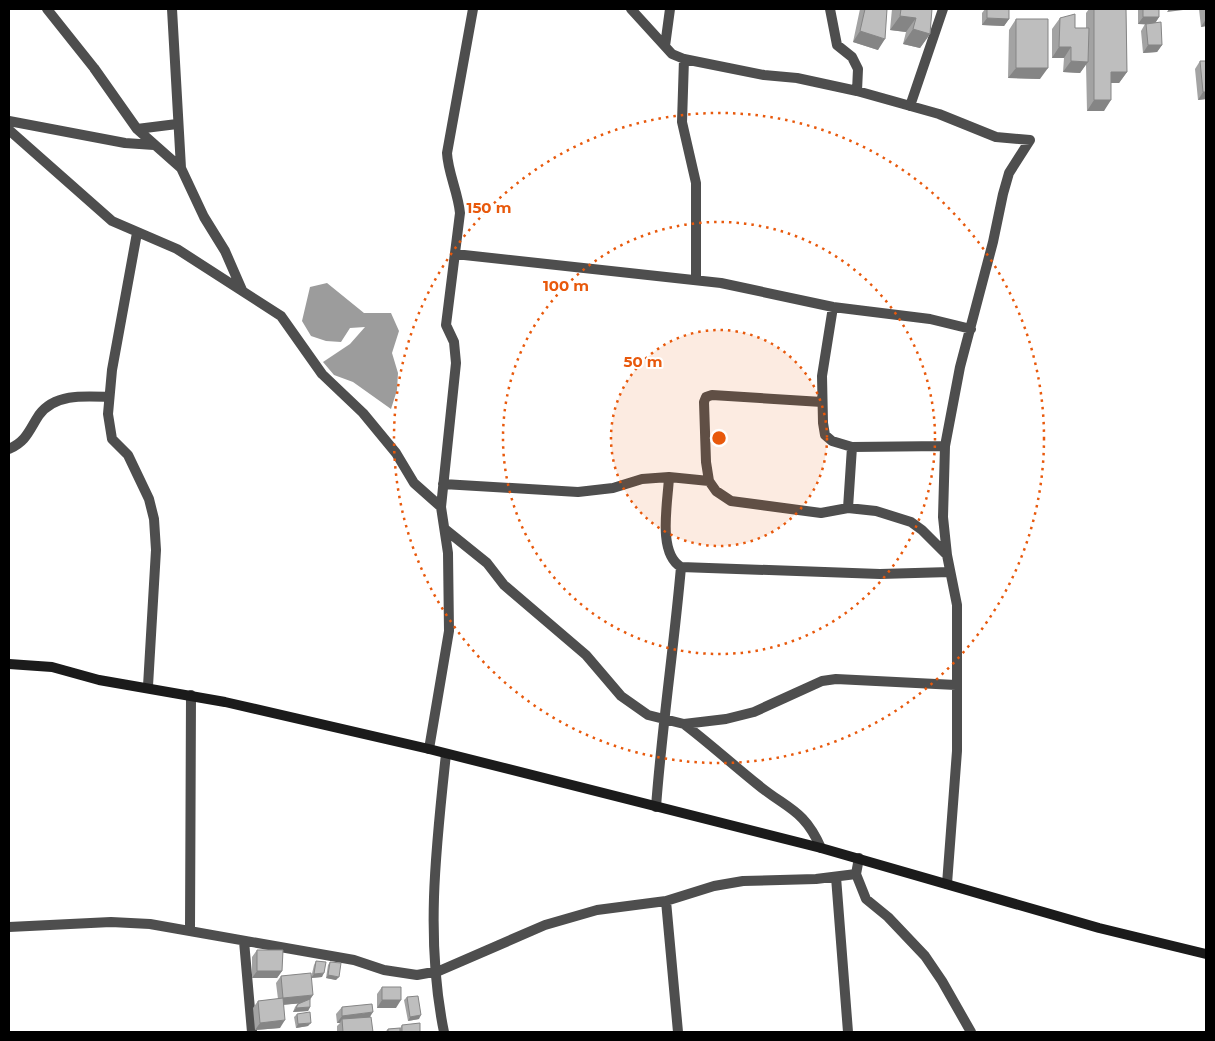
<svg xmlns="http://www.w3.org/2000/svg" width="1215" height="1041" font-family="Montserrat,sans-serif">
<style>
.water{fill:#9c9c9c}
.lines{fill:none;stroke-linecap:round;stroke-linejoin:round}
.street{stroke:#4e4e4e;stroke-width:10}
.secondary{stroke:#1b1b1b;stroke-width:10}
.wall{fill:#a3a3a3}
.shaded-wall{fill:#858585}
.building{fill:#bebebe;stroke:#858585}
.ring{fill:none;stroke:#e8590c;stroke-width:2.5;stroke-dasharray:2.5 5}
.centre{fill:#e8590c;stroke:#fff;stroke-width:2.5}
.ring-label{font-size:15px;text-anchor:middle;font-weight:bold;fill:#e8590c;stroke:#fff;stroke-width:4;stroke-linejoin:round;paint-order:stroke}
</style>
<rect width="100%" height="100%" fill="#fff"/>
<path class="water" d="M327,283l37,30h27l8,18 -7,22 6,20 -1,17 -6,19 -38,-27 -19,-7 -11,-13 27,-18 15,-17 -15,1 -9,14 -15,-1 -15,-5 -9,-15 8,-34z"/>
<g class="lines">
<path class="street" d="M47,9l47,59 43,61 44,39
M172,9l9,159 23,49 21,34 17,39
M631,9l41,45 12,5 80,16 33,3 60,13 82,23 57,23 34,3 -21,33 -6,21 -10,48 -33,125 -15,79 -2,71 4,38 10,50v146l-10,133
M830,9l7,36 15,12 6,12 -1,22
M665,46l5,-37
M684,59l-2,63 14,61v97
M910,106l33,-97
M9,121l116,22 29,2
M137,129l40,-5
M9,130l103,91 65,28 104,67 41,58 41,39 33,40 18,30 27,24
M137,233l-25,137 -4,44 4,25 16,16 21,44 5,20 2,31 -8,136
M455,254l266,29 112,24 97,12 41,10
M833,307l-11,69 1,47 2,12 7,6 20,6 93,-1
M822,402l-110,-7 -6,2 -2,5 2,60 3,19 7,10 15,10 90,12 27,-5 28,3 35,11 11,8 25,25
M9,449c18,-8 20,-19 30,-34 16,-22 47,-19 70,-18
M669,477c-1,25 -12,76 12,90l199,7 70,-2
M443,484l135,8 35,-4 29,-9 27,-2 40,4
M848,508l4,-61
M446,530l41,33 17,22 82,70 35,41 27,19 36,9 42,-5 28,-7 68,-31 14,-2 120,6
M684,724c25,19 48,40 73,60 30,25 47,25 64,64
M429,749l20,-118 -1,-78 -7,-46 15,-144 -2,-21 -8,-17 14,-112c-2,-21 -12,-40 -13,-60l26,-144
M656,807c6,-81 18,-160 25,-240
M859,858l-3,16 10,25 22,18 37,39 17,25 29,51
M836,877l12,155
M666,901l12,131
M9,927l102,-5 39,2 204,36 30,10 33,5 22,-4 106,-46 52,-15 69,-9 48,-15 29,-5 73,-2 40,-5
M190,930l1,-235
M244,941l8,91
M444,1032c-19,-92 -8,-185 2,-278"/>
<path class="secondary" d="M9,664l43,3 47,13 126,22 204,47 392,99 278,80 107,26"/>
</g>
<path class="wall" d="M860,9h27l-9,41 -25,-8z
M892,9h40l-2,25 -10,14 -17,-4 3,-12 -16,-2z
M985,9h24v10l-5,7 -22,-1v-12z
M1089,9h37l1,63 -8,11h-8l-7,28h-17l-1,-47 -6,9 -17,-1 1,-14h-12v-29l8,-11 15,10h11v-15z
M1138,9h21v8l-4,6 7,22 -5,7 -14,1 -2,-22 4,-7h-7z
M1199,9h7v17l-5,1z
M1016,19l24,60 -32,-1 1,-48z
M1200,61l6,38 -8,1 -3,-31z
M257,950l25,21 -5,7h-25v-21z
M316,961l6,16 -11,1 3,-13z
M330,962l6,18 -10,-2 2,-13z
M281,976l29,23v8l-2,4 -15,1 2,-5 3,-4 -14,2 -4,23 -25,2 -2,-22 5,-7 20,-2 -2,-16z
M382,987l14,21h-19v-14z
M407,997l12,22 -11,2 -4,-21z
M342,1007l28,10 3,15h-36v-6l3,-3h-3l-1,-9z
M297,1014l11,12 -12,2 -2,-11z
M402,1025l18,7h-35l3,-3 12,-1z"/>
<path class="shaded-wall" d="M1169,9h22l-24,3z
M900,16l16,2 -10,14 -16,-2z
M1143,17h16l-5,8 -16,-1z
M987,18l22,1 -5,7 -22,-1z
M1206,19v7l-5,1z
M913,29l17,5 -10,14 -17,-4z
M860,31l25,8 -7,11 -25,-8z
M1148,45h14l-5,7 -14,1z
M1059,47h12l-7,11h-12z
M1071,61l17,1 -8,11 -17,-1z
M1016,68h32l-8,11 -32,-1z
M1111,72h16l-8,11h-15z
M1203,92h3v7l-8,1z
M1094,100h17l-7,11h-17z
M257,971h25l-5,7h-25z
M324,973l-2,4 -11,1 3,-4z
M328,975l11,2 -3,3 -10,-2z
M313,995l-5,8 -30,2 5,-7z
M382,1000h19l-5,8h-19z
M310,1007l-2,4 -15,1 3,-4z
M373,1012l-5,8 -26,-1 -2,4h-3l5,-7z
M421,1015l-2,4 -11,2 2,-4z
M285,1020l-5,8 -25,2 5,-7z
M311,1023l-3,3 -12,2 2,-4z"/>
<path class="building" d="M865,9h22l-2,30 -25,-8z
M901,9h31l-2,25 -17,-5 3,-11 -16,-2z
M987,9h22v10l-22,-1z
M1094,9h32l1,63h-16v28h-17z
M1143,9h16v8h-16z
M1075,14v14h14l-1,34 -17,-1v-14h-12l1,-29z
M1016,19h32v49h-32z
M1161,22l1,23h-14l-2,-21z
M1200,61h6v31h-3z
M257,950h26l-1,21h-25z
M316,961l10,1 -2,11 -10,1z
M330,962l11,1 -2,14 -11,-2z
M311,973l2,22 -30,3 -2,-22z
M382,987h19v13h-19z
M418,996l3,19 -11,2 -3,-20z
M283,998l2,22 -25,3 -2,-22z
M310,999v8l-14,1 2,-4z
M372,1004l1,8 -31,4v-9z
M310,1012l1,11 -13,1 -1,-10z
M371,1017l2,15h-30l-1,-13z
M420,1023v9h-18v-7z
M400,1028v4h-12v-3z"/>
<circle cx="719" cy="438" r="108" fill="#e8590c" fill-opacity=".12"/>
<g class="ring">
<circle cx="719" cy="438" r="108"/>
<circle cx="719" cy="438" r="216"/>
<circle cx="719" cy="438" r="325"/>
</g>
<circle cx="719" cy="438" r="8" class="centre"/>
<g class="ring-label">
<text x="489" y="213">150 m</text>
<text x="566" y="291">100 m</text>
<text x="643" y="367">50 m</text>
</g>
<rect width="1215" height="1041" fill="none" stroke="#000000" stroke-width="20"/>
</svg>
